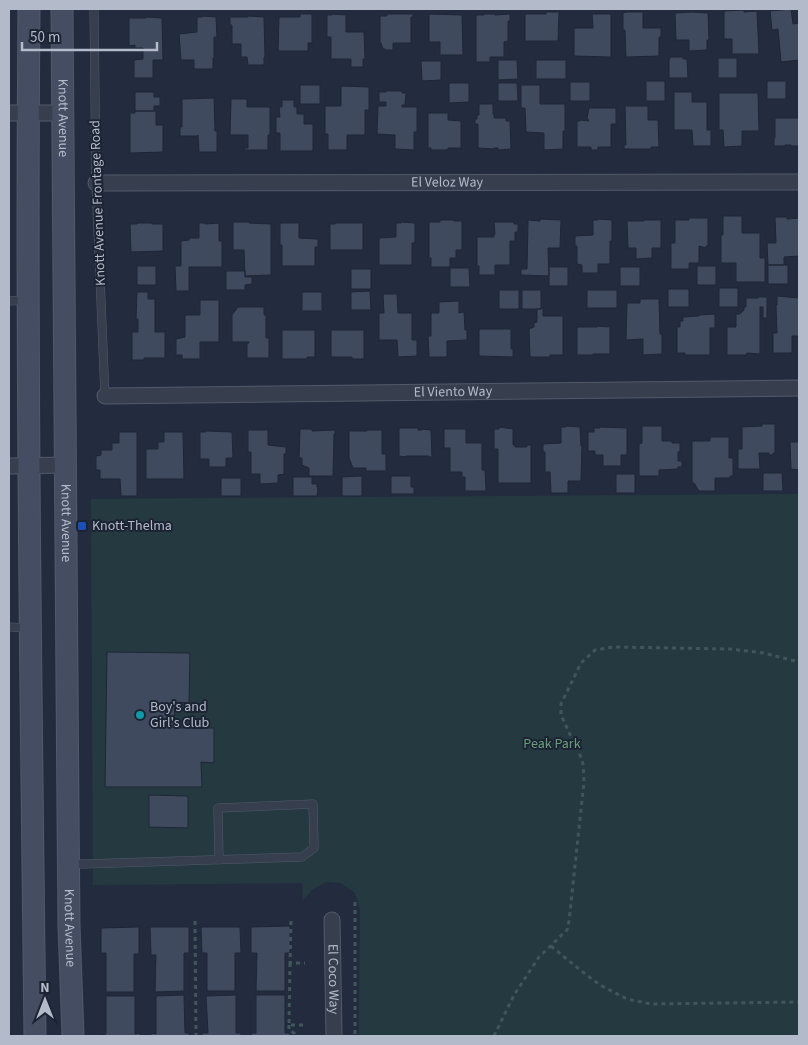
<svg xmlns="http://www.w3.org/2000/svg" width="808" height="1045" font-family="'Source Sans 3',sans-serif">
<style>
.green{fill:#253a40}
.building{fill:#3f4a5e;stroke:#1e2636}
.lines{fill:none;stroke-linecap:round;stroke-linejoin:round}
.service-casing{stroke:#525a6a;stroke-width:9}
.minor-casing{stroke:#525a6a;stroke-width:17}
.secondary-casing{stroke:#525a6a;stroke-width:23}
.path{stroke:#40565a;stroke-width:3;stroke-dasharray:4 4;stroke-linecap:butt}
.service{stroke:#373f4f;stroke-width:8}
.minor{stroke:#373f4f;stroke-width:15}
.secondary{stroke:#454d62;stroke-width:21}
.transit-dot{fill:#1a4fb4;stroke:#1c2434;stroke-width:2}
.culture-dot{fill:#0f9aa8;stroke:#1c2434;stroke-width:2}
.labels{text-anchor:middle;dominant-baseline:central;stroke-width:4;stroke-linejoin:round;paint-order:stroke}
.street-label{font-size:14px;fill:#b3baca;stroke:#1c2434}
.poi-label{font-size:14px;fill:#b3baca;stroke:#1c2434;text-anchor:start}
.park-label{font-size:14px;fill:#699c79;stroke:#1c2434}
</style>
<rect width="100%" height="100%" fill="#232c3f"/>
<path class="green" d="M799,494v542h-440l1,-127 -5,-16 -14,-10 -15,-1 -13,7 -10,11 -1,-17 -209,2 -2,-386z"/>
<path class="building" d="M791,9l2,15 6,-1v37l-18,2 -3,-33 -6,1 -2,-19z
M744,10v2l13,-1 2,43h-27v-15h-8v-28z
M546,12h13l-1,29h-33v-27h21z
M626,12h17v16h18v9h-2v19l-33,1 -1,-27h-2v-17z
M692,12l16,1 1,27h-2v10l-18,1v-11h-13l-1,-27z
M300,14h12v29h-4v8h-30l1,-34h21z
M332,14l14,1v17h18l1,27h-2v8h-12v-8h-20v-22h-4v-22h5z
M387,14h26v3h-2v26h-18v7h-8v-1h-2l-2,-6h-1v-27h7z
M429,14l33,1 1,40h-23v-13h-11z
M484,14h11v1l15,-1v7h-2v20l-4,1v15h-14v5h-14v-47h8z
M592,14h19v43l-37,-1v-28h19z
M202,16l14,1 1,20h-3v21h-1v11h-19v-9h-13l-2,-26 18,-2v-15h5z
M248,16l16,1 1,40h-1v8h-16l-1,-8h-6v-13h-9v-19h-2v-8h18z
M145,17l17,1 1,42h-10v18h-19v-18l9,-1v-11h-8v-3l-6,1v-28h17z
M670,57h13v2h4l1,19h-19v-19h1z
M718,58h19v20h-19z
M498,60h19l1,19 -20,1z
M536,60h30v19h-30z
M421,61h20v19l-19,1z
M646,81h19v20h-19z
M767,81h19v18h-19z
M570,82h20v19h-20z
M449,83h20v19l-20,1z
M498,83h19l1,18h-20z
M300,85h20v19h-20z
M521,85h19v19h25v27h-2v18l-19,1v-17l-18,-1 -1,-24h-4z
M341,86l28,1v23h-4v25h-18v15h-19v-16h-3v-28h16z
M386,91h16v2h4l-1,12h-3v2h15v25h-3v18l-19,-1v-14l-18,-1 1,-28h8v-4h-7v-10h7z
M135,92h19v5h6v9h-6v5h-19z
M674,92h18v10h15v28h4v16h-18l-1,-16h-18z
M719,93h39l1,38h-17v15l-18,1 -1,-17h-4z
M214,98l1,33h2v21h-18l-1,-17 -1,1h-17v-9h2v-28z
M231,99h16v8h23v28h-2v15h-24v-2h4v-13h-18z
M282,100h12v7h3v7h7v10h9v27h-33v-18h-4v-16h4l-1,-10h3z
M479,104h14v10h1v4h12v3h4l1,28 -13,1v-2h-4v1l-16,-1v-24h-3v-5h2v-4h2z
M625,106h23v14h10l1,27h-8v2h-27v-4h2z
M589,108h27v16h-5v23h-13v3h-7v-3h-14v-26h3v-1l9,1 -2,-3z
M135,111h21v14h7v27l-33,1v-40h5z
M428,113h20v7l13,1v27h-13v2h-17v-2h-3z
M775,118h24v28h-8v-1h-6v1h-11v-8h1z
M723,216h19v17h18v25h5v24h-29v-19h-15v-28h2z
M775,217h12v2l12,-1v38l-15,1v8h-16l-1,-22h9z
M689,218h19v28h-2v2l-7,-2v17h-10v6h-18v-26h4v-23h14z
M540,219l21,1 -1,28h-12l1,28 -28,-1v-6h6l1,-48v-1l12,1z
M598,219l14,1v21h-2v23h-12v9h-16v-8l-5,-1v-18h-2v-10l18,-1v-15h5z
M440,220h14v1h8v29h-6v8h-6v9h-19v-9h-2v-36h11z
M644,220h17v28h-9v10l-16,1v-11h-8l-1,-27h17z
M233,222h16v1l22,1v51l-26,1 -1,-26h-11z
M401,222l14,1v20h-3v22h-33v-27l17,-1v-14h5z
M494,222h20v2h4v8h-3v9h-5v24h-15v10h-16v-9h-2v-29h17v-3h1z
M137,223h15v1h11v27l-32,1 -1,-28h7z
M199,223h6v1l14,-1v18h3v26h-33v24h-13l-1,-25h6v-25l8,-1v-2h10z
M280,223h19v15l19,1v8h-3v19h-33v-21h-2z
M335,223h28v27h-33v-26h5z
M768,265h20v19h-20z
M137,266h19v19h-19z
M697,266h19v19h-19z
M549,267h19v19h-19z
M620,267h20v19h-20z
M450,268h19l1,19h-20z
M351,269h20v20h-20z
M226,271h19v6h7v7l-7,1v5h-19z
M719,288h19v19h-19z
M668,289h21v18h-21z
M499,290h20v19h-20z
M522,290h19v19h-19z
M587,290h30v18h-30z
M370,291l1,19h-20v-18z
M137,292h11v7h7v33h10v26h-21v2h-12v-28h6v-13h-2z
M302,292h20v19h-20z
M383,294h14l1,19h14v27h5v16l-19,1 -1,-17h-18v-27h5z
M777,296l22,2v38h-7v17h-19v-20h4l-1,-28h1z
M758,297h9v21h-4v-11h-3v47l-13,-1 -1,2h-19v-28h9v-13h4l4,-4v-3h2v-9h12z
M640,299h19l1,35h2v20l-19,1v-16l-17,1 1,-37h13z
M200,300h19v42h-19v17h-18v-4h-6v-16l9,-2v-22h15z
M459,301v12l5,-1 1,18h2v10l-20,1v16h-18l-1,-21h3v-23h8v-11z
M238,307h26v8h2v23h3v20h-22v-15h2v-1h-17v-27z
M541,308h2v8h20v39h-13v2h-20l-1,-28 5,-2v-4l3,-1v-13h4z
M715,314v14h-5v27h-25v-2h-8v-26h3v-6h3v-4l16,-1v-1z
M597,326l13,1v27h-17v1h-16v-28h20z
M479,329h32v20h2v8l-34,-1z
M282,330h33v27h-8v2h-25z
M331,330h33v29h-12v-2h-21z
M762,424h13v29h-2v2h-4v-2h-10l1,16h-22v-20h4v-22l20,-1z
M566,426l14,1 1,19h1l-1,35h-13v12h-17l-1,-21h-5v-20h-2v-8l18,-1v-16h5z
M642,426h20v15h10v2h8v9h-2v9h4v6h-4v2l-19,1v6h-20v-32l3,-1z
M499,427l14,2v16h2v2h12v-2h4v38h-33v-34h-4v-20h5z
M600,427l27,1v27h-6v11h-18v-11h-8v-4h-7v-19h6v-4h6z
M399,428h19v2h4v-1l9,1 1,27h-3v-1h-23v1l-7,-1z
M300,429h12v2l23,-1v4h-1l-1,42h-24v-8l-7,-3v-7h-3z
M444,429h22v14h16v27h3l1,21h-21v-14h-3v-5h-12v-24h-6z
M248,430h20v15l18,2v7h-2v20l-6,1v8l-18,1v-10h-9v-22h-3z
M367,430h15v24h4v17h-20v-3h-13l-4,-10v-27h18z
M206,431l26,1 1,26h-7v9h-17v-8h-9v-27h6z
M119,432h18v64h-16l-1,-17h-20v-9h-4v-14l5,-1v-5h11v-7h7z
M164,432h19l1,47h-38v-30h12v-7h6z
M710,437h19v21h4v18h-3v2h-15v13h-16l-5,-8h-2v-42h18z
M790,442h9v28l-8,-1z
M763,473h19l1,18h-20z
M616,474h19v19h-19z
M362,476v20h-20v-19z
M391,476h20v11h3v7h-23z
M293,477h19v7h5v3h1l-1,9h-24z
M221,478h20v18h-20z
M107,652l83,1 -1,50 -14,-1 -1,26h40v35l-13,-1 1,25h-97z
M149,795l39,1v32l-39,-1z
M290,926v27h-5v38h-29l1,-38h-6v-26z
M139,927v27h-5v38h-28v-39h-5v-25z
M150,927h39v26h-5v38l-29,1 1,-37h-5z
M201,927h39l1,26h-6v38h-28v-38h-5z
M184,995l1,38h4v3h-38v-3l5,1v-38z
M236,995v38h5v3h-39v-3h6l-2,-37z
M256,995h29v38h5v3h-38l-1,-3h5z
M106,996h29v38l5,-1v3h-39v-1l5,-1z"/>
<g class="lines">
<defs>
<path id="service" d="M94,9l2,174 9,213
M9,301l18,-1
M9,627l19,1
M71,864h13l218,-7 12,-9 -1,-44 -95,4 1,52"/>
<g id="minor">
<path d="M9,113h54"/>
<path id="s1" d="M96,183l703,-1"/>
<path id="s2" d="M105,396l694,-8"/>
<path d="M9,466l57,-1"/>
<path id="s3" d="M332,920l2,116"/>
</g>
<g id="secondary">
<path d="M29,9c-3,342 2,685 6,1027"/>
<path id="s4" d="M62,9l6,804 1,113 4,110"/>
</g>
</defs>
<use href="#service" class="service-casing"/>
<use href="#minor" class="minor-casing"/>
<use href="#secondary" class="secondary-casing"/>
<path class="path" d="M355,902v134
M195,921l1,115
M291,921l-1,42h15
M551,946l29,24 20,15 27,14 24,5 148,-2
M290,963l-1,62h17
M289,1025v5l5,3v3
M494,1036l20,-41 25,-38 28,-27 2,-9 15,-139 -1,-18 -5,-15 -5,-8 -12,-26v-11l20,-41 14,-13 18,-3 117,2 34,4 35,9"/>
<use href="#service" class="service"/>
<use href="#minor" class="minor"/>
<use href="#secondary" class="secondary"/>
</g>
<rect class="transit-dot" x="77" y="521" width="10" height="10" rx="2.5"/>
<circle class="culture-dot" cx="140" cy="715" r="5"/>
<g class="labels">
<g class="street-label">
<text stroke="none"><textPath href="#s4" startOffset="109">Knott Avenue</textPath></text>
<text stroke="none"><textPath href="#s1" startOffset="351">El Veloz Way</textPath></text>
<text transform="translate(98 203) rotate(-92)">Knott Avenue Frontage Road</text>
<text stroke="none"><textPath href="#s2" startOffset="348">El Viento Way</textPath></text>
<text stroke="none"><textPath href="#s4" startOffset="514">Knott Avenue</textPath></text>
<text stroke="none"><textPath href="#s4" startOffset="919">Knott Avenue</textPath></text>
<text stroke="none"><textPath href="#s3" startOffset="59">El Coco Way</textPath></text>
</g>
<g class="poi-label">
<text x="92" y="526">Knott-Thelma</text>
<text x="150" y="707">Boy's and<tspan x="150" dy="16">Girl's Club</tspan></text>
</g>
<g class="park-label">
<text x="552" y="744">Peak Park</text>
</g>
</g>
<rect width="808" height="1045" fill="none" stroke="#b3baca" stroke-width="20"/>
<g transform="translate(45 1000)" stroke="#1c2434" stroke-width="4" paint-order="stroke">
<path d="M0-4L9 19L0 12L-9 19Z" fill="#b3baca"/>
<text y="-8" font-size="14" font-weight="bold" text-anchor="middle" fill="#b3baca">N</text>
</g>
<path d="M22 42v8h135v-8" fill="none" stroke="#b3baca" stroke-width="2.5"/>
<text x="30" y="42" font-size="15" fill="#b3baca" stroke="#1c2434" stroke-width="4" paint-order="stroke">50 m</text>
</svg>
